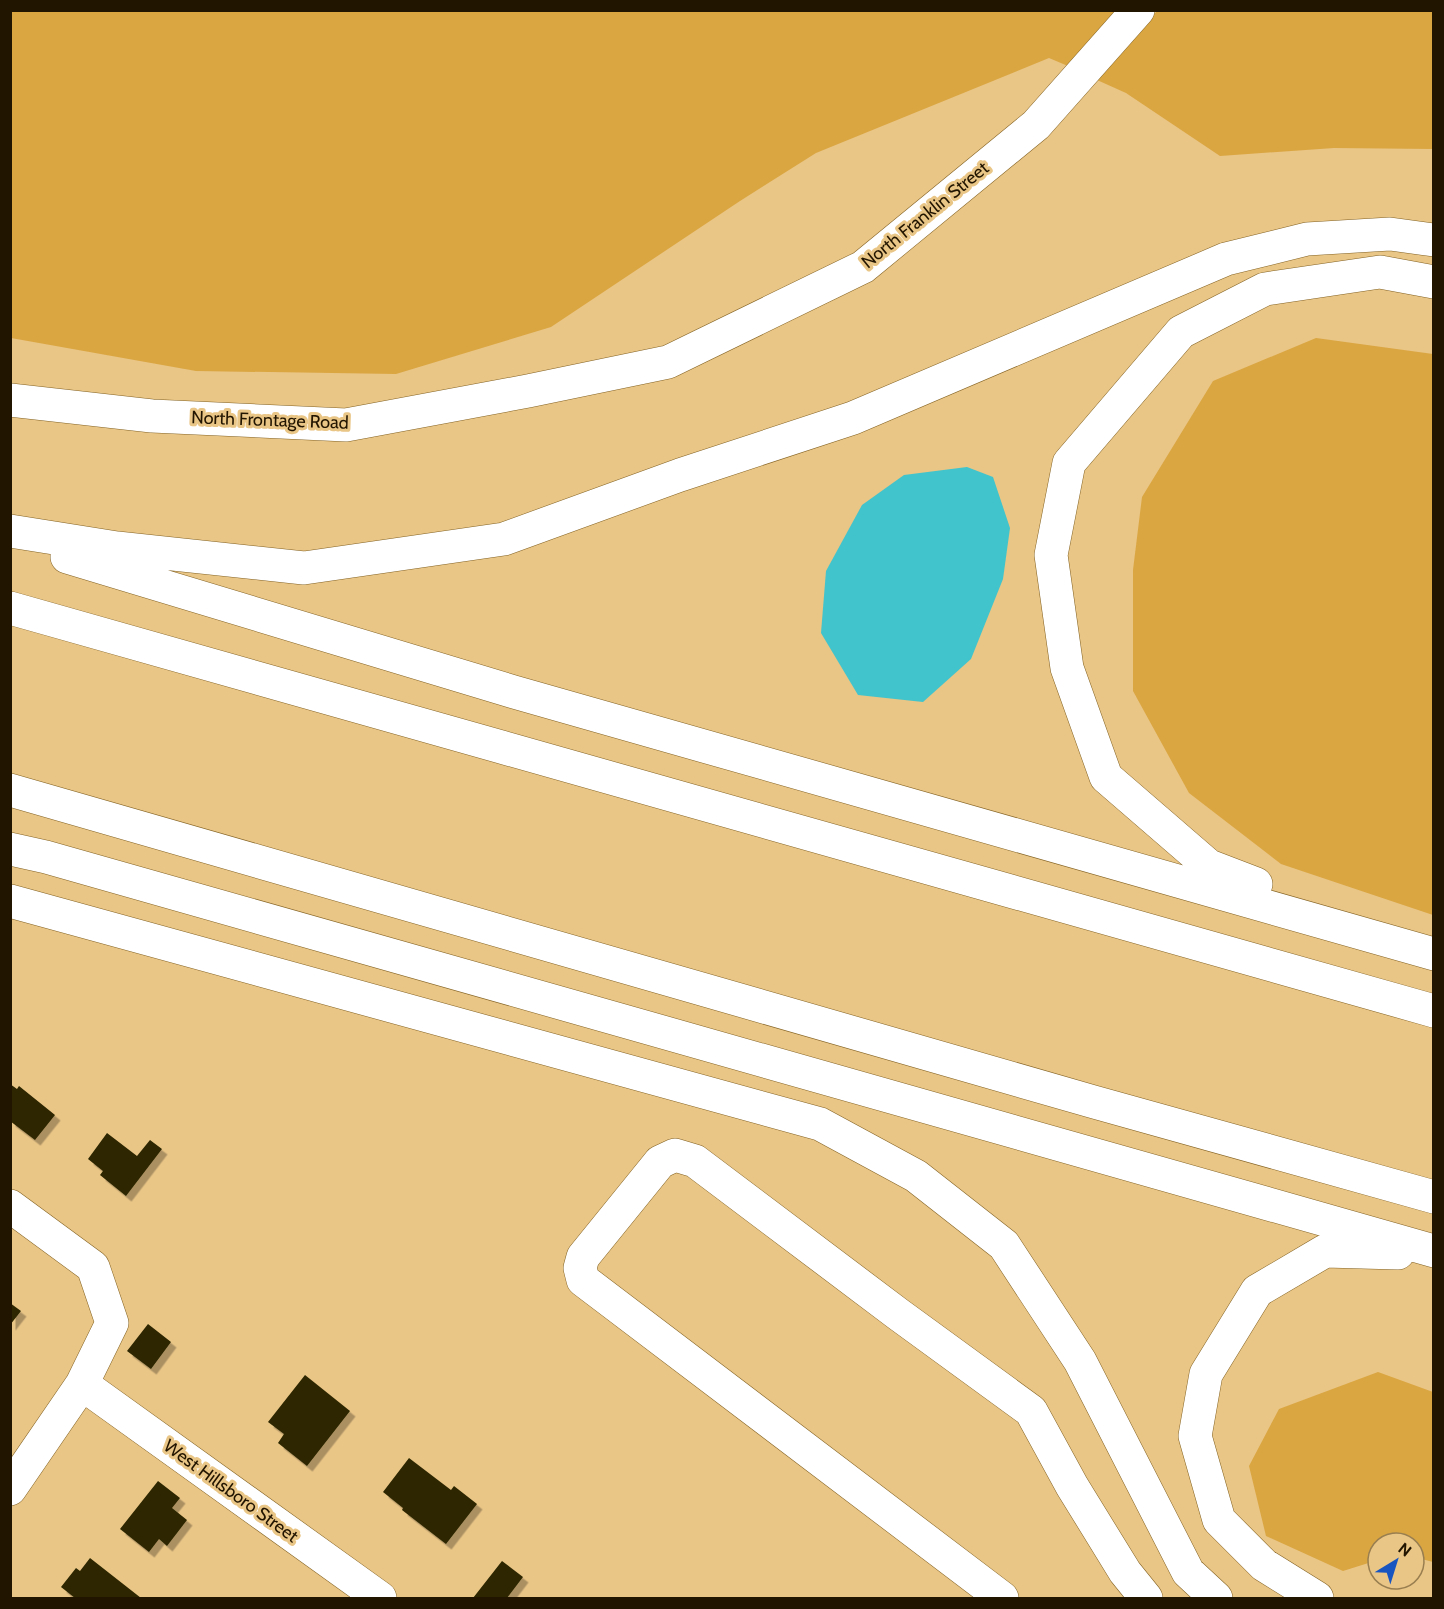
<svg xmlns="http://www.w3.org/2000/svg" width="1444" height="1609" font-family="Cabin,sans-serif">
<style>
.green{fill:#daa641}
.water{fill:#41c4cc}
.building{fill:#2d2702;filter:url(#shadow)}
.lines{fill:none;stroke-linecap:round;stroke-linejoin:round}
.minor-casing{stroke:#846323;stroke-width:34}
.highway-casing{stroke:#846323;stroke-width:34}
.minor{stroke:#fff;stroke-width:33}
.highway{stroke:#fff;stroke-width:33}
.labels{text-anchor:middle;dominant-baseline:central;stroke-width:6;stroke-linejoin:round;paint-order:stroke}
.street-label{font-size:18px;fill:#221500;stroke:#e9c586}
</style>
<defs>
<filter id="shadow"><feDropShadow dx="5.5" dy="5.5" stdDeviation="0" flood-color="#0004"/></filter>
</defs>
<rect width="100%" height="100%" fill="#e9c586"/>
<path class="green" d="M10,11h1107l-49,55 -19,-8 -233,95 -76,48 -189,126 -155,47 -200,-3 -185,-33z
M1157,11h276v138l-99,-1 -114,8 -94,-63 -29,-13z
M1316,338l117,16v561l-152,-51 -92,-71 -56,-102v-121l9,-73 71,-116z
M1378,1372l55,20v170l-19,-5v-14h-36v17l-35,11 -77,-35 -17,-70 30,-57z"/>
<path class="water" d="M967,467l26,10 17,51 -7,51 -32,80 -48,43 -65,-7 -37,-62 5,-62 36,-66 42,-30z"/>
<path class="building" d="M10,1084l7,5 2,-3 36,29 -20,25 -25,-19z
M107,1133l30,23 13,-16 12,9 -36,47 -26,-21 3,-4 -15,-12z
M10,1303l11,8 -11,14z
M148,1324l23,18 -20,27 -24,-18z
M305,1375l45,36 -43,55 -29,-23 6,-9 -16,-12z
M409,1458l42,32 3,-4 23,18 -31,40 -44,-34 1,-2 -20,-16z
M158,1481l22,17 -8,10 15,12 -20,26 -8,-7 -10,13 -29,-23z
M90,1558l51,40h-66l-14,-11 15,-19 4,3z
M502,1561l21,16 -16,21h-34z"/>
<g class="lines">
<defs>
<path id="minor" d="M10,400l142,16 194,9 182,-34 140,-29 195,-95 173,-142 102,-115
M10,1206l83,61 19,56 -30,61 -72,105
M82,1384l298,214
M1002,1598l-419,-318 -3,-12 3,-11 77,-95 15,-7 20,6 203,153 133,97 41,75 53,86 21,26"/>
<path id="highway" d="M10,531l107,17 187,20 200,-29 176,-64 173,-57 373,-159 81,-20 83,-5 44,6
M67,557l447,135 920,262
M10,608l1424,403
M10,790l1084,312 340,95
M10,849l36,8 1388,394
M1256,884l-47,-18 -103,-89 -39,-109 -16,-113 18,-92 112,-131 84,-43 115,-17 54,10
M10,901l810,223 96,52 88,69 76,116 108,211 28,26
M1317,1598l-53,-33 -45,-45 -24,-84 11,-62 51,-83 68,-40 73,2"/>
</defs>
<use href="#minor" class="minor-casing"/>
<use href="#highway" class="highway-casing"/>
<use href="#minor" class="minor"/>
<use href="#highway" class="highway"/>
</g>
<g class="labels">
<g class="street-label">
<text transform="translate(925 215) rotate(-39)">North Franklin Street</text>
<text transform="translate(270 420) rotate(2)">North Frontage Road</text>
<text transform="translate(231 1491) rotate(36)">West Hillsboro Street</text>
</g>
</g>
<rect width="1444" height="1609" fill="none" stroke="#221500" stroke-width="24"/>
<g transform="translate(1396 1561) rotate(38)"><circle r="28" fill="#e9c586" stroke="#997f50" stroke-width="1.5"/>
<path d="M0-4.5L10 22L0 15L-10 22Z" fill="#1855c1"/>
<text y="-9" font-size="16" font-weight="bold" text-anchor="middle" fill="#221500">N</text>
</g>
</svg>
